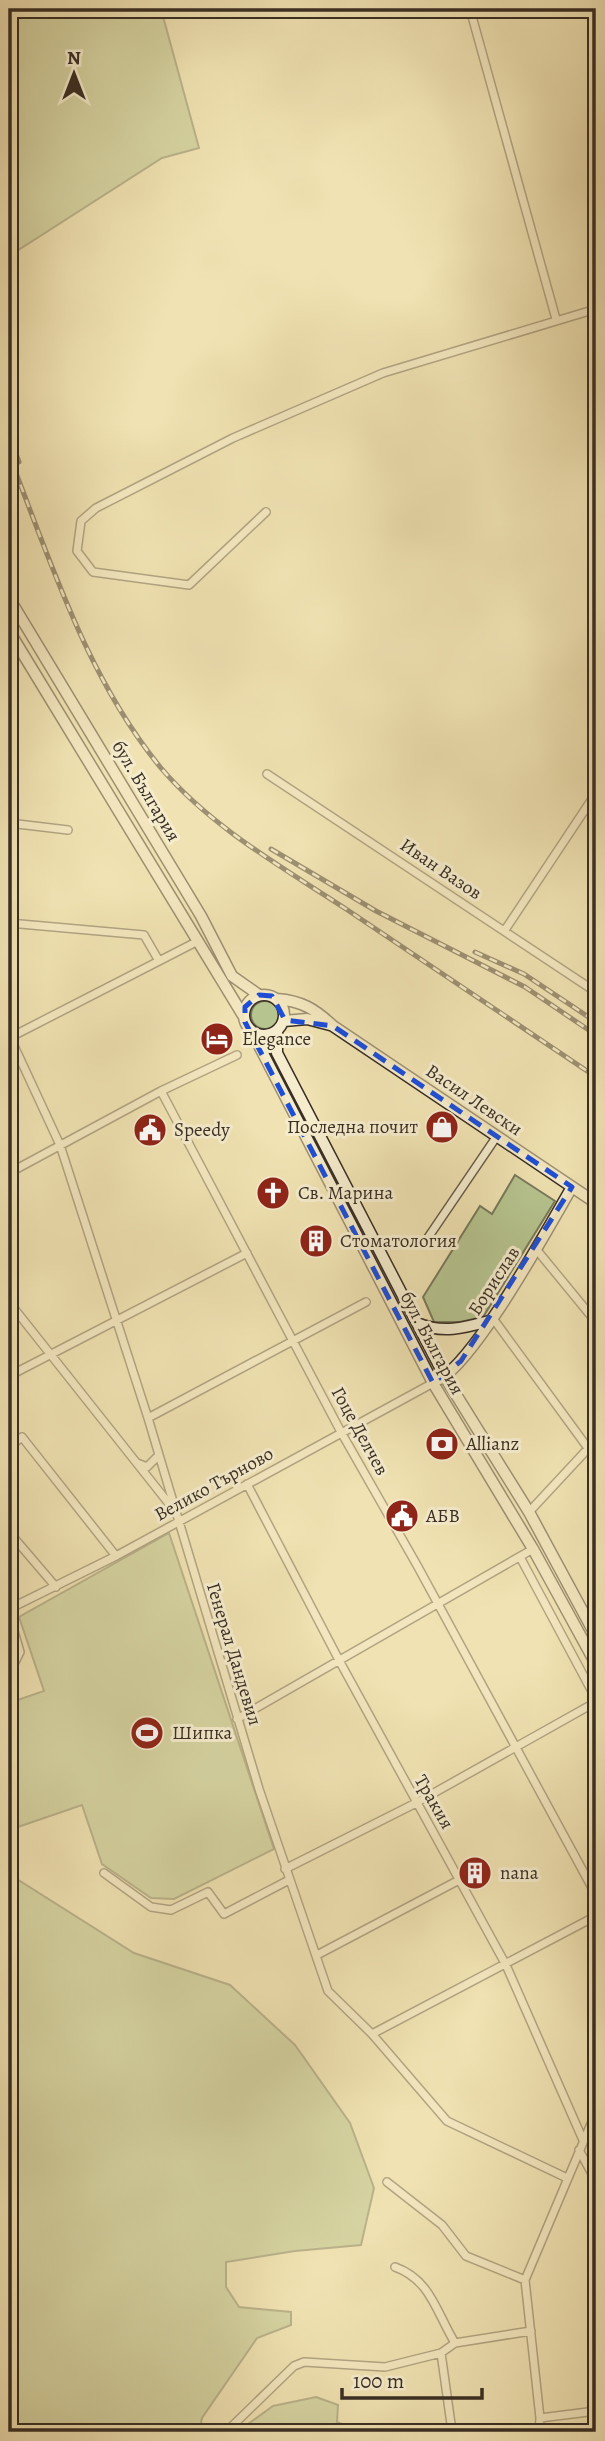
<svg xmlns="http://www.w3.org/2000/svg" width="605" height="2441" font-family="Alegreya,serif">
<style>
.green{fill:#b6c48f;stroke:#78795a;stroke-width:2}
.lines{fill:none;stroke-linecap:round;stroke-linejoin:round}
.minor-casing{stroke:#675b48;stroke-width:10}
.secondary-casing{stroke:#392e24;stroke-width:13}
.minor{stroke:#f5eccd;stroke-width:7}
.secondary{stroke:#f5eccd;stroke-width:10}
.rail-casing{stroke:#392e24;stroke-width:5}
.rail{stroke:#f5eccd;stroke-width:2.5;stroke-dasharray:8;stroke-linecap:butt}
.marked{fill:none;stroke:#1d4ed8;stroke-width:5;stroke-dasharray:14 9;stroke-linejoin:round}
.labels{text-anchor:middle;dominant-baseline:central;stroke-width:6;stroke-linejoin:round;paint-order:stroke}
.street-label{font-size:19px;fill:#392e24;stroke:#f5eccd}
.poi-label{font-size:19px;fill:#392e24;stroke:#f5eccd;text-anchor:start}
</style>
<rect width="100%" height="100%" fill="#f0e2b2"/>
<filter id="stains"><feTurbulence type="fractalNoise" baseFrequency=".00286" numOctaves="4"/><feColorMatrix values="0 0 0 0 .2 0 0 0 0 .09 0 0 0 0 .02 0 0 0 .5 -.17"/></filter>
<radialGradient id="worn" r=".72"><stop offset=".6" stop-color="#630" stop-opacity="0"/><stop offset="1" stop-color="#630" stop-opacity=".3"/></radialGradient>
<path class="green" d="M9,9h152l38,139 -37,10 -153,98z
M251 1015a14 14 0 1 1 28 0a14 14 0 1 1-28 0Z
M515,1175l40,26 -72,116 -23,5h-26l-11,-25 57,-91 12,8z
M169,1533l105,316 -100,50 -23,-1 -49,-34 -20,-59 -73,25v-127l35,-12 -25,-74z
M9,1874l125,79 96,32 65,60 55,78 24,65 -13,57 -66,6 -69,11v25l13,20 52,5v13l-34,13 -55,80 -3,14h-190z
M316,2397l22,8 -1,17 23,10h-123l36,-26z"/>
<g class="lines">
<defs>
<path id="minor" d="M470,9l86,310
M266,512l-77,73 -96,-13 -16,-21 4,-30 15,-13 137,-70 150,-65 213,-64
M267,774l329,218
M9,803l3,20 -3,30
M9,823l59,7
M9,923l135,12 15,26
M505,930l91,-137
M590,988l6,-10
M9,1035l51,110 88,273 111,371 69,202 44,43 75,87 120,57
M9,1038l189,-97
M161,1091l180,341 77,135 178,328
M9,1173l152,-82 76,-36
M425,1242l72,-106
M536,1249l60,73
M9,1302l161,203
M492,1317l104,142
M9,1376l238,-123
M148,1418l218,-116
M9,1447l13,-10 94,119
M137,1463l10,4 11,-11
M247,1484l93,178 166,303 77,175
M529,1512l67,-72
M9,1532l47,55
M520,1557l76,142
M9,1609l107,-53 317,-173
M9,1614l11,38 -5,10 -6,3
M237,1719l296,-170
M285,1869l131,-66 180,-101
M104,1873l47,34 20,3 37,-18 16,22 65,-34
M317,1955l144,-76
M372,2034l224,-118
M579,2150l17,31
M387,2182l55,43 24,31 59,24
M395,2267c36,13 41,45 60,76
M441,2353l10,71
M540,2418l56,-7
M226,2432l68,-66 10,-4 81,5 56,-14 14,-10 76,-12
M539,2432l1,-14 -15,-138 71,-168"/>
<path id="secondary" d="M9,598l192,318 31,60 27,19
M9,631l235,386
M244 1015a20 20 0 1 1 40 0a20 20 0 1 1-40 0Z
M277,999c25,2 38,10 56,27l263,177
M284,1021l23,-2 23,6
M251,1030l182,353 100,166 63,115
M277,1031v22l168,324 84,135 67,124
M417,1323c25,11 47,5 72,-2
M440,1379c37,-21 108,-151 132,-192"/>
</defs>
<use href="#minor" class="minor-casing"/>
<use href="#secondary" class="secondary-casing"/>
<use href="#minor" class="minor"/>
<use href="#secondary" class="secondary"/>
<defs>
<path id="rail" d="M9,436l10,26
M9,455c42,107 78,223 152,313 50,59 121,99 185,141 83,56 167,112 250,168
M271,849l105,62 149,76 71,48
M475,952l49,22 72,48"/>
</defs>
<use href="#rail" class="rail-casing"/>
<use href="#rail" class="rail"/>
</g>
<path d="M0 0H605V2441H0ZM259,995l13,1 13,24 48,6 239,161 -111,174 -28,22 -188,-361v-15z" fill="#f0e2b2" fill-opacity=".55" fill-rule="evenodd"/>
<path class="marked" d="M259,995l13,1 13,24 48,6 239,161 -111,174 -28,22 -188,-361v-15z"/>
<defs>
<symbol id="hotel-disc" viewBox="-11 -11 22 22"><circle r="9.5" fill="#8f2418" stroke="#f5eccd"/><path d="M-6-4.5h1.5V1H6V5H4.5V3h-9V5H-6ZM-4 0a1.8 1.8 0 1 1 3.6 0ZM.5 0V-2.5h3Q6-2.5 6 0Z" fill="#fff"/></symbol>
<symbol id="shop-disc" viewBox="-11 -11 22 22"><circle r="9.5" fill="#8f2418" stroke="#f5eccd"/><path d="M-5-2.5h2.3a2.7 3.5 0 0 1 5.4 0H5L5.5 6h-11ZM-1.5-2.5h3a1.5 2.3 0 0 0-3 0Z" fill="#fff"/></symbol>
<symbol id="civic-disc" viewBox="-11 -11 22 22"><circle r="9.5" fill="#8f2418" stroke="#f5eccd"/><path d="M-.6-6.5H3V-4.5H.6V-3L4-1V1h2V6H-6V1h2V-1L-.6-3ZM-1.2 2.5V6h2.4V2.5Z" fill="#fff"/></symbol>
<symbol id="church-disc" viewBox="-11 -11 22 22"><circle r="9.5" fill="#8f2418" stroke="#f5eccd"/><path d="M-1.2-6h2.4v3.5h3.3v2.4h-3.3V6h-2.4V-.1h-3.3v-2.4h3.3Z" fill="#fff"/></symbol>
<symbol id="building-disc" viewBox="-11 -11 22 22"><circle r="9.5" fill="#8f2418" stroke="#f5eccd"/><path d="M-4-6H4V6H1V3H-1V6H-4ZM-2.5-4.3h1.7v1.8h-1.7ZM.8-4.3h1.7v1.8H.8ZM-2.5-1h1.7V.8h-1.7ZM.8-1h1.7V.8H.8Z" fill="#fff"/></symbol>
<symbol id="bank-disc" viewBox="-11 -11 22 22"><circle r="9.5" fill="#8f2418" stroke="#f5eccd"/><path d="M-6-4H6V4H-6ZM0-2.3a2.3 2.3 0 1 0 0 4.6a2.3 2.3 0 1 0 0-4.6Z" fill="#fff"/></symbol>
<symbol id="stadium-disc" viewBox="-11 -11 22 22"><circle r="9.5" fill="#8f2418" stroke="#f5eccd"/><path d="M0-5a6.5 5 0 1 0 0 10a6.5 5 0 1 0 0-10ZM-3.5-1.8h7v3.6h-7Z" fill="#fff"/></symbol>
</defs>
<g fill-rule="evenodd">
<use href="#hotel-disc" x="198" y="1020" width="38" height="38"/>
<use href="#shop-disc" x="423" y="1108" width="38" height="38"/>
<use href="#civic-disc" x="131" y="1111" width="38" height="38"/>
<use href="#church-disc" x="254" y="1174" width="38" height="38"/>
<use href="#building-disc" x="297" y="1222" width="38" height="38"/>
<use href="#bank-disc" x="423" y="1425" width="38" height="38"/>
<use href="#civic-disc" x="383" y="1497" width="38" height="38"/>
<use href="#stadium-disc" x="128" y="1714" width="38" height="38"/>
<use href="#building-disc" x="456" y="1854" width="38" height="38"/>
</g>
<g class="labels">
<g class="street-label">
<text transform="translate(146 791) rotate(59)">бул. България</text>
<text transform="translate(441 869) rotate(34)">Иван Вазов</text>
<text transform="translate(474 1100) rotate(34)">Васил Левски</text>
<text transform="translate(494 1281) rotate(-57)">Борислав</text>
<text transform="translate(432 1343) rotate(62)">бул. България</text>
<text transform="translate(360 1431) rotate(61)">Гоце Делчев</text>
<text transform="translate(214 1484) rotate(-29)">Велико Търново</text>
<text transform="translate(234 1654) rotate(73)">Генерал Дандевил</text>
<text transform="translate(434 1802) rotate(60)">Тракия</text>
</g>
<g class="poi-label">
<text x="242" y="1039">Elegance</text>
<text x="418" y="1127" text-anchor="end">Последна почит</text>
<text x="174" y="1130">Speedy</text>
<text x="298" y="1193">Св. Марина</text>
<text x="340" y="1241">Стоматология</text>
<text x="466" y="1444">Allianz</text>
<text x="426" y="1516">АБВ</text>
<text x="172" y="1733">Шипка</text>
<text x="500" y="1873">nana</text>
</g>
</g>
<rect width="605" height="2441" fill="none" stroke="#f0e2b2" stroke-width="35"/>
<rect x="10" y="10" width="584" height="2420" fill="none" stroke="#392e24" stroke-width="3.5"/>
<rect x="18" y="18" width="570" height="2406" fill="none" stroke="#392e24" stroke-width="2"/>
<g transform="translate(74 74)" stroke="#f5eccd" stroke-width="5" paint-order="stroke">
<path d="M0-5L12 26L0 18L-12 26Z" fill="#392e24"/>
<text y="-10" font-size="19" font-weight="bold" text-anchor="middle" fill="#392e24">N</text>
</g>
<path d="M342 2388v10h140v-10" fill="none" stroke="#392e24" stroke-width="3.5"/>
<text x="353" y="2388" font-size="21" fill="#392e24" stroke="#f5eccd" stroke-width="5" paint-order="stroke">100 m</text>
<rect width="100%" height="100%" filter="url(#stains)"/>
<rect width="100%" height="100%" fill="url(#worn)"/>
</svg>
